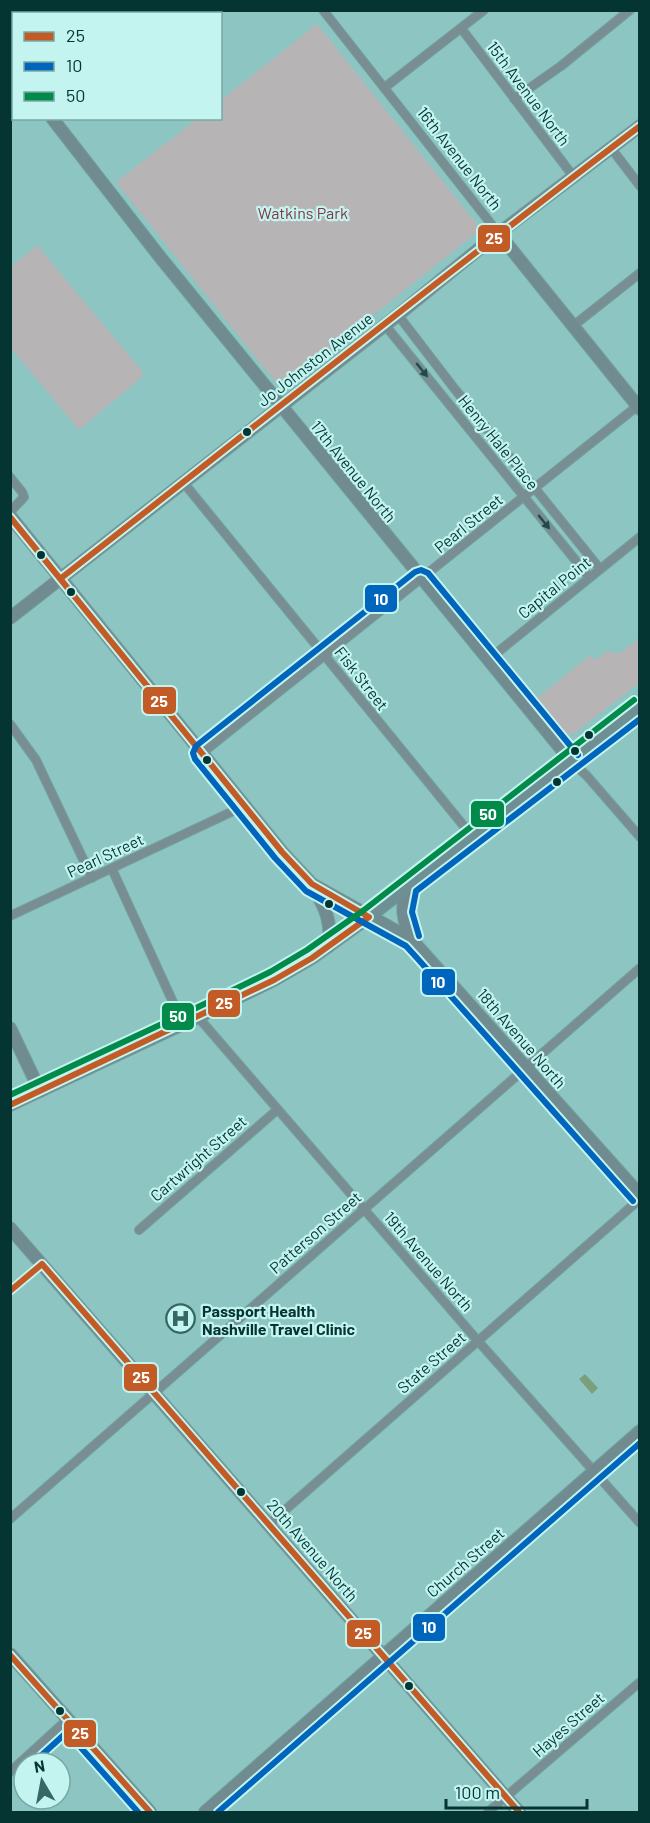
<svg xmlns="http://www.w3.org/2000/svg" width="650" height="1823" font-family="Barlow,sans-serif">
<style>
.green{fill:#b7b4b6}
.water{fill:#7b9f79}
.lines{fill:none;stroke-linecap:round;stroke-linejoin:round}
.street-casing{stroke:#73a19f;stroke-width:10}
.secondary-casing{stroke:#73a19f;stroke-width:14}
.primary-casing{stroke:#73a19f;stroke-width:14}
.street{stroke:#788e92;stroke-width:8}
.secondary{stroke:#718c91;stroke-width:12}
.primary{stroke:#6e8f93;stroke-width:12}
.bus-1-casing{stroke:#c4f4f0;stroke-width:10}
.bus-2-casing{stroke:#c4f4f0;stroke-width:10}
.bus-3-casing{stroke:#c4f4f0;stroke-width:10}
.bus-1{stroke:#c25b25;stroke-width:6}
.bus-2{stroke:#0065bd;stroke-width:6}
.bus-3{stroke:#018a4a;stroke-width:6}
.oneway{fill:#214b4b}
.bus-dot{fill:#043533;stroke:#c4f4f0;stroke-width:2}
.labels{text-anchor:middle;dominant-baseline:central;stroke-width:4.5;stroke-linejoin:round;paint-order:stroke}
.street-label{font-size:16px;fill:#043533;stroke:#c4f4f0}
.park-label{font-size:16px;fill:#863545;stroke:#c4f4f0}
.poi-label{font-size:16px;font-weight:bold;fill:#043533;stroke:#c4f4f0;text-anchor:start}
.line-badge{stroke:#c4f4f0;stroke-width:2}
.badge-label{font-size:16px;text-anchor:middle;font-weight:bold;fill:#fff}
</style>
<rect width="100%" height="100%" fill="#8cc5c2"/>
<path class="green" d="M317,24l164,205 -200,160 -165,-207 81,-63 23,-1 1,-18z
M37,245l105,126 1,3 -2,4 -62,52 -68,-82v-81z
M639,639v44l-66,51 -13,-2 -25,-32 55,-45 5,5 12,-9 13,2z"/>
<path class="water" d="M585,1374l13,14 -6,6 -13,-15z"/>
<g class="lines">
<defs>
<path id="street" d="M323,10l176,224
M461,28l112,148
M384,88l100,-78
M514,99l47,-33 69,-56
M611,148l29,38
M398,315l56,73 146,181
M385,325l204,252
M573,326l67,-53
M10,477l12,15 2,5 -14,15
M183,482l289,354
M488,660l152,-123
M10,724l26,36 56,118
M202,753l438,-349
M571,761l16,15 53,61
M112,869l71,155
M10,916l234,-110
M198,1017l280,324 162,182
M139,1230l138,-120
M10,1291l32,-27
M10,1519l630,-551
M268,1525l372,-326
M10,1772l58,-53
M488,1812l152,-130"/>
<path id="secondary" d="M10,66l4,4
M52,118l108,139 411,504
M499,234l141,175
M10,516l272,336 30,32 99,55 229,256
M10,618l388,-303 92,-75 150,-114
M312,884c12,23 20,35 17,62
M408,886c-8,20 -5,34 3,53
M10,1028l30,63
M10,1228l509,584
M10,1654l140,158
M205,1812l435,-381"/>
<path id="primary" d="M10,1105l188,-88 76,-37 38,-22 57,-41 271,-210"/>
</defs>
<use href="#street" class="street-casing"/>
<use href="#secondary" class="secondary-casing"/>
<use href="#primary" class="primary-casing"/>
<use href="#street" class="street"/>
<use href="#secondary" class="secondary"/>
<use href="#primary" class="primary"/>
<defs>
<path id="bus-1" d="M10,517l272,335 30,32 57,33 -57,41 -38,22 -264,125
M60,579c193,-151 384,-304 580,-453
M10,1291l32,-27 477,548
M10,1655l140,157"/>
<path id="bus-2" d="M578,755l-150,-182 -7,-3 -6,2 -219,174 -3,7 2,6 80,99 31,33 100,55 11,12 216,243
M419,936l-7,-24 4,-21 224,-172
M33,1763l34,-31 71,80
M218,1812l422,-369"/>
<path id="bus-3" d="M10,1095l184,-86 76,-37 37,-22 57,-40 270,-210"/>
</defs>
<use href="#bus-1" class="bus-1-casing"/>
<use href="#bus-2" class="bus-2-casing"/>
<use href="#bus-3" class="bus-3-casing"/>
<use href="#bus-1" class="bus-1"/>
<use href="#bus-2" class="bus-2"/>
<use href="#bus-3" class="bus-3"/>
</g>
<defs><path id="oneway-solid" d="M-6-.8H1V-3.2L6.5 0L1 3.2V.8H-6Z" transform="scale(1.5)"/></defs>
<g class="oneway">
<use href="#oneway-solid" transform="translate(422 370) rotate(51)"/>
<use href="#oneway-solid" transform="translate(544 522) rotate(51)"/>
</g>
<defs>
<symbol id="hospital-ring" viewBox="-11 -11 22 22"><circle r="9.5" fill="#c4f4f0" stroke="#346765" stroke-width="1.5"/><path d="M-5-5h3v3.5h4V-5h3V5h-3V1.5h-4V5h-3Z" fill="#346765"/></symbol>
</defs>
<g fill-rule="evenodd">
<use href="#hospital-ring" x="164" y="1302" width="33" height="33"/>
</g>
<g class="bus-dot">
<circle cx="247" cy="432" r="5"/>
<circle cx="41" cy="555" r="5"/>
<circle cx="71" cy="592" r="5"/>
<circle cx="589" cy="735" r="5"/>
<circle cx="575" cy="751" r="5"/>
<circle cx="207" cy="760" r="5"/>
<circle cx="557" cy="782" r="5"/>
<circle cx="329" cy="904" r="5"/>
<circle cx="241" cy="1492" r="5"/>
<circle cx="409" cy="1686" r="5"/>
<circle cx="60" cy="1711" r="5"/>
</g>
<g class="labels">
<g class="street-label">
<text transform="translate(529 93) rotate(53)">15th Avenue North</text>
<text transform="translate(460 158) rotate(52)">16th Avenue North</text>
<text transform="translate(315 359) rotate(-38)">Jo Johnston Avenue</text>
<text transform="translate(499 442) rotate(51)">Henry Hale Place</text>
<text transform="translate(354 471) rotate(51)">17th Avenue North</text>
<text transform="translate(468 523) rotate(-39)">Pearl Street</text>
<text transform="translate(554 587) rotate(-39)">Capital Point</text>
<text transform="translate(362 678) rotate(52)">Fisk Street</text>
<text transform="translate(105 855) rotate(-25)">Pearl Street</text>
<text transform="translate(522 1038) rotate(49)">18th Avenue North</text>
<text transform="translate(198 1158) rotate(-41)">Cartwright Street</text>
<text transform="translate(315 1232) rotate(-41)">Patterson Street</text>
<text transform="translate(429 1261) rotate(49)">19th Avenue North</text>
<text transform="translate(431 1362) rotate(-41)">State Street</text>
<text transform="translate(313 1550) rotate(49)">20th Avenue North</text>
<text transform="translate(465 1562) rotate(-41)">Church Street</text>
<text transform="translate(568 1724) rotate(-41)">Hayes Street</text>
</g>
<g class="park-label">
<text x="303" y="212">Watkins Park</text>
</g>
<g class="poi-label">
<text x="202" y="1310">Passport Health<tspan x="202" dy="18">Nashville Travel Clinic</tspan></text>
</g>
</g>
<g class="line-badge">
<rect x="477" y="224" width="34" height="29" rx="6" fill="#c25b25"/>
<rect x="364" y="584" width="34" height="29" rx="6" fill="#0065bd"/>
<rect x="142" y="686" width="35" height="29" rx="6" fill="#c25b25"/>
<rect x="470" y="800" width="35" height="28" rx="6" fill="#018a4a"/>
<rect x="421" y="968" width="35" height="28" rx="6" fill="#0065bd"/>
<rect x="207" y="989" width="34" height="29" rx="6" fill="#c25b25"/>
<rect x="161" y="1002" width="34" height="29" rx="6" fill="#018a4a"/>
<rect x="123" y="1363" width="35" height="29" rx="6" fill="#c25b25"/>
<rect x="412" y="1613" width="34" height="29" rx="6" fill="#0065bd"/>
<rect x="346" y="1619" width="35" height="29" rx="6" fill="#c25b25"/>
<rect x="63" y="1719" width="34" height="29" rx="6" fill="#c25b25"/>
</g>
<g class="badge-label">
<text x="494" y="244">25</text>
<text x="381" y="605">10</text>
<text x="159" y="707">25</text>
<text x="488" y="820">50</text>
<text x="438" y="988">10</text>
<text x="224" y="1009">25</text>
<text x="178" y="1022">50</text>
<text x="141" y="1383">25</text>
<text x="429" y="1633">10</text>
<text x="363" y="1639">25</text>
<text x="80" y="1739">25</text>
</g>
<rect width="650" height="1823" fill="none" stroke="#043533" stroke-width="24"/>
<rect x="12" y="12" width="210" height="108" fill="#c4f4f0" stroke="#77a8a4" stroke-width="1.5"/>
<rect x="24" y="32" width="30" height="9" fill="#c25b25" stroke="#77a8a4" stroke-width="1.5"/>
<text x="66" y="42" font-size="18" fill="#043533">25</text>
<rect x="24" y="62" width="30" height="9" fill="#0065bd" stroke="#77a8a4" stroke-width="1.5"/>
<text x="66" y="72" font-size="18" fill="#043533">10</text>
<rect x="24" y="92" width="30" height="9" fill="#018a4a" stroke="#77a8a4" stroke-width="1.5"/>
<text x="66" y="102" font-size="18" fill="#043533">50</text>
<g transform="translate(42 1781) rotate(350)"><circle r="28" fill="#c4f4f0" stroke="#77a8a4" stroke-width="1.5"/>
<path d="M0-4.5L10 22L0 15L-10 22Z" fill="#346765"/>
<text y="-9" font-size="16" font-weight="bold" text-anchor="middle" fill="#043533">N</text>
</g>
<path d="M446 1799v9h141v-9" fill="none" stroke="#043533" stroke-width="3"/>
<text x="455" y="1799" font-size="18" fill="#043533" stroke="#c4f4f0" stroke-width="4.5" paint-order="stroke">100 m</text>
</svg>
